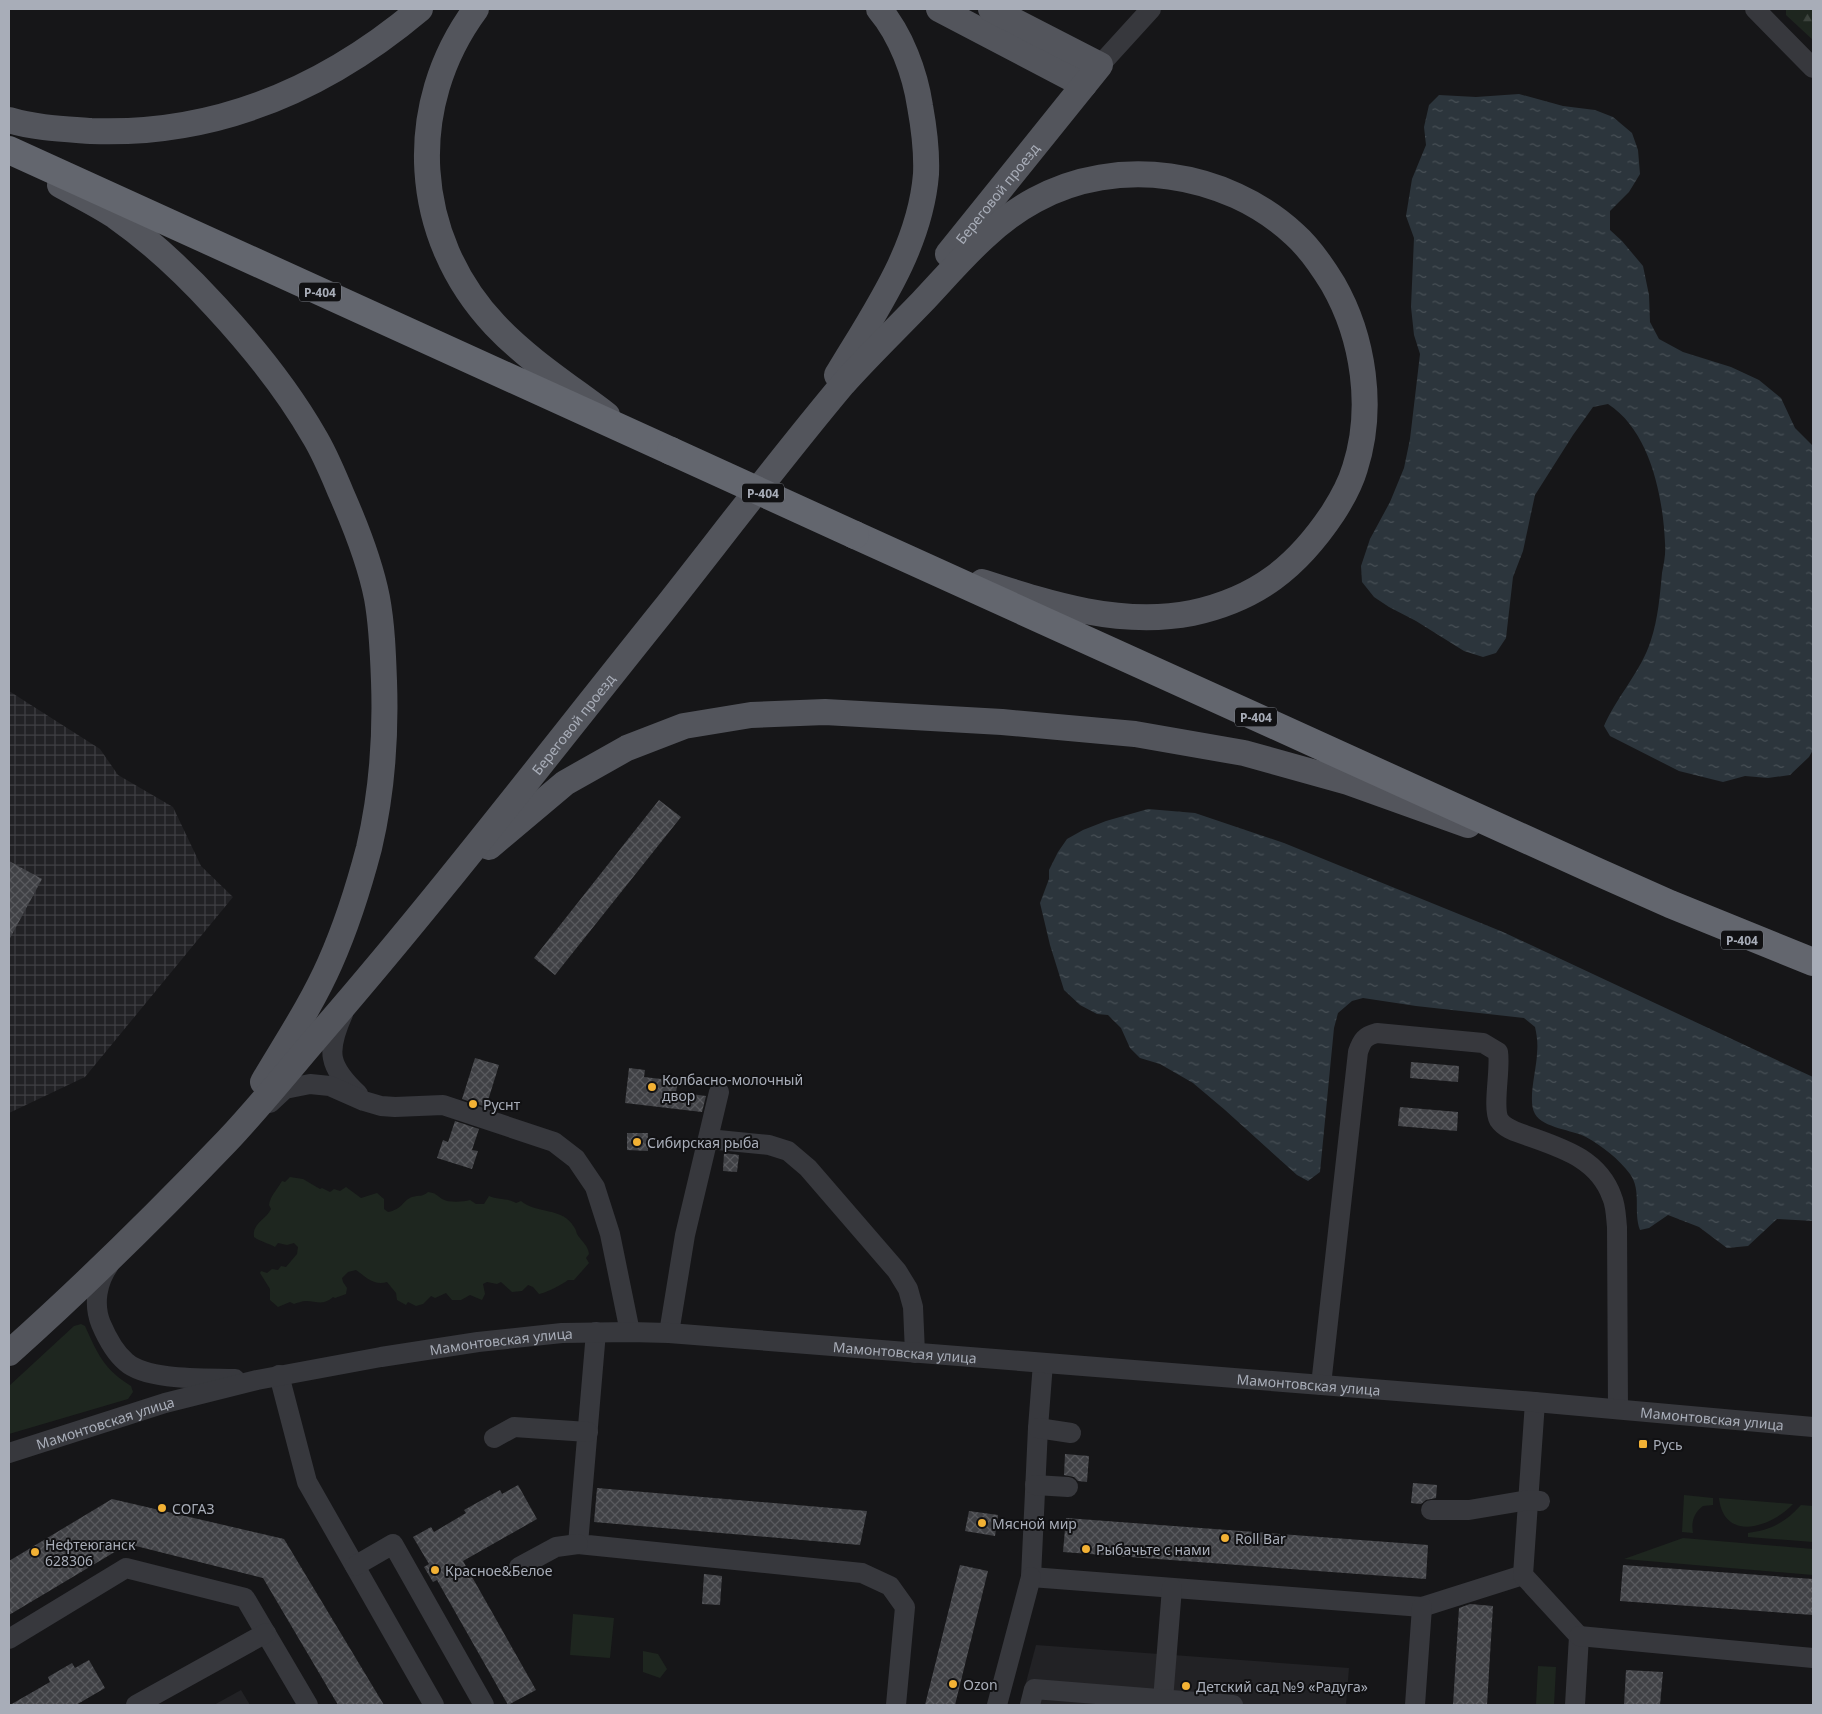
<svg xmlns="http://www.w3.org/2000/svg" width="1822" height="1714" font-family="'Noto Sans',sans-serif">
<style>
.built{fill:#222225}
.industrial{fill:url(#industrial-grid)}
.green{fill:#1e261f}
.forest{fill:url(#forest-firs)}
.water{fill:url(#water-ripples)}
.building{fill:url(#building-cross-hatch)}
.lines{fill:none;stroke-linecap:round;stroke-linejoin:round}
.minor{stroke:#37383d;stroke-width:20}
.major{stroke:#53555c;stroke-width:26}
.highway{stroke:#63666e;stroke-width:28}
.highway-bridge{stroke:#63666e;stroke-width:28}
.poi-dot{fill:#f2b134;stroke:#111113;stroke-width:2}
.labels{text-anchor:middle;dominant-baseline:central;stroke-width:4;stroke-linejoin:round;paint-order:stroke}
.shield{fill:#111113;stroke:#7b7e86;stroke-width:1}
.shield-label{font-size:12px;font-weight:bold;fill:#a8adb8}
.street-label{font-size:14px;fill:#a8adb8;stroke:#111113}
.poi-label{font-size:14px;fill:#a8adb8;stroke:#111113;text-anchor:start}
</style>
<defs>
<pattern id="industrial-grid" width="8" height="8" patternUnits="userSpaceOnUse" patternTransform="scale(1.25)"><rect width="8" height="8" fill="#222225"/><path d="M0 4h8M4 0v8" fill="none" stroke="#3f3f43"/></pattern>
<pattern id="forest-firs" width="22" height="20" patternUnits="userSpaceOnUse" patternTransform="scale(1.25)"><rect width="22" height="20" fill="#1e261f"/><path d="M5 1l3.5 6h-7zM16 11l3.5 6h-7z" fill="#3c433d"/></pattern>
<pattern id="water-ripples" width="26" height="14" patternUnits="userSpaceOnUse" patternTransform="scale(1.25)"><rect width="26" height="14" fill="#2c353c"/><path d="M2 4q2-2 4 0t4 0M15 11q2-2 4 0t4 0" fill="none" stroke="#485056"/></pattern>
<pattern id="building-cross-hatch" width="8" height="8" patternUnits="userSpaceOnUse" patternTransform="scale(1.25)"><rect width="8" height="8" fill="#404145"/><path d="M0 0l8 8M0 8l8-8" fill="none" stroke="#595a5e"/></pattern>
</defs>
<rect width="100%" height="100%" fill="#161618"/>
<path class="built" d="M1036,1645l313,23 -3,37h-326z
M241,1690l9,15h-36z"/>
<path class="industrial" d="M9,691l91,58 18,26 55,32 28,59 32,31 -148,180 -76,36z"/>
<path class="green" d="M290,1177l13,2 17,10 2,-1 8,4 4,-3 6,2 6,-4 15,11 16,-5 7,6v10l4,3c15,-3 14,-11 24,-15 7,-2 11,0 16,-5 8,1 8,3 14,7 7,4 21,3 28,1l6,4h8l5,-8c9,4 19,2 27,7l5,-2c15,13 42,6 53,26 2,2 2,5 3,7 4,7 11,11 12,20l-3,4 3,5 -15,17h-6c-5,4 -22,13 -29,14l-6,-7 -5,-2 -6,6 -10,1 -11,-10 -4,2 -10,-2 -4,2 2,10 -3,6 -12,-5 -9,5h-9l-6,-7 -11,5 -4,-2 -8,8 -7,2 -8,-4 -2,3 -9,-5 -1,-7 -9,-11c-13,4 -21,-5 -31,-12l-8,2 -6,6 1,4 4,6 -1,6 -11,4 -2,-1c-10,9 -16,4 -27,4 -4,0 -9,2 -12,3l-4,-2 -12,5 -8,-7v-11l-10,-16 1,-2 6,2 5,-4 6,1 3,-4 5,1 11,-13 1,-7 -4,-4 -7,2 -9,-2 -3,4c-7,-4 -16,-6 -21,-10 -2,-14 12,-17 17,-28l-2,-4c1,-9 8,-15 13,-24l3,1z
M81,1324l4,2c13,29 19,43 46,60l2,6 -5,7 -119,35v-48l65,-60z
M1684,1495l29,3v7l-10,1c-9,7 -12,15 -10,27l-11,-1z
M1719,1498l74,6c-21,23 -69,39 -74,-6z
M1801,1505l12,1v36l-65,-5v-4c23,-3 38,-11 53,-28z
M1683,1538l130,11v26l-189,-16z
M573,1614l41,4 -4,40 -40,-3z
M643,1651l15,3 9,15 -7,9 -17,-6z
M1538,1666l18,1 -2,38h-18z"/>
<path class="forest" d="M1786,9h27v31l-27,-25z"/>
<path class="water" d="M1519,94l44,12 32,4 18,7 19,16 6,17 2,24 -11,18 -19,19v19l12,11 21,25 6,29 1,27 9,17 24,13 48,15 28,13 22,18 14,30 18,18v304l-4,7 -19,18 -22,3 -23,-2 -22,6 -44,-11 -69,-35 -6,-10c13,-30 37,-54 47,-86 7,-21 9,-45 11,-67 2,-10 4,-20 3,-30 -2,-47 -15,-112 -57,-139l-15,3 -20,28 -38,60 -12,56 -10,26 -7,61 -10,15 -13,4 -19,-6 -48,-30 -27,-14 -15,-10 -12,-15 -1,-16 9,-27 20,-37 14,-34 6,-29 10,-85 -6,-19 -3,-28 3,-69 -8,-22 6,-37 14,-34 -2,-18 5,-22 10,-10 37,2z
M1148,809l47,4 89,30 219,89 310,145v144l-36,-2 -29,27 -21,2 -28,-21 -31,-12 -19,13 -9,2c-7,-19 2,-39 -10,-56 -11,-15 -28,-28 -44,-37 -13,-7 -43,-9 -51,-23 -8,-13 2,-46 2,-61 1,-9 0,-17 -2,-26l-11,-9 -108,-12 -53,-8 -11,3 -14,12 -4,15 -14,144 -12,9 -11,-6 -72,-65 -32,-27 -33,-19 -20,-6 -10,-10 -9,-20 -13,-13 -11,-1 -17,-9 -16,-15 -14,-45 -10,-42 9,-24v-9l9,-18 9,-13 16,-9 23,-9z"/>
<path class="building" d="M659,800l22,17 -126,158 -21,-17z
M9,861l33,18 -33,61z
M475,1058l24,7 -13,42 -24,-8z
M1411,1062l48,4 -1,16 -48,-4z
M629,1068l16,2 -1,7 34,4 -2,11 30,4 -4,16 -77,-9z
M1400,1107l58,5 -1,19 -59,-5z
M455,1121l24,8 -7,21 6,1 -6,18 -35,-11 6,-18 5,2z
M627,1133h21v18l-21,-1z
M724,1153l15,2 -2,17 -14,-1z
M1065,1454l24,2 -2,26 -9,-1 -4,-4 -10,-2z
M1413,1483l24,2 -1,13 -10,2 -5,4 -10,-1z
M518,1485l19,34 -74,42 73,129 -28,15 -71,-125 -4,2 -9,-15 5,-3 -16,-27 18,-10 3,5 32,-19 -2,-3 36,-20 2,4z
M597,1488l270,23 -7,34 -266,-23z
M112,1499l172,40 100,166h-46l-75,-127 -135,-34 -119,71v-54z
M969,1511l29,4 -3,21 -30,-5z
M1066,1518l362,27 -2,34 -363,-27z
M960,1565l28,6 -33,134h-30z
M1623,1565l190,14v36l-193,-14z
M704,1574l18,2 -2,29 -18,-1z
M1470,1604l23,2 -6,99h-34l6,-97z
M89,1660l16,28 -29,17h-66l40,-23 -2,-5 24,-14 3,5z
M1626,1670l37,2 -3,33h-36z"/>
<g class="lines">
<g class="minor">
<path d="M1755,9l58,59"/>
<path d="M1100,65l51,-56"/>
<path d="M343,1014c-17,38 -15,52 15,80"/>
<path d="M270,1103l15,-14 25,-5 20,2 34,15 17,5 14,1 48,-2 111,37 22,17 19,28 15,47 20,98"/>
<path d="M708,1139l61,6 19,6 20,17 89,103 11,18 5,18 2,46"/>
<path d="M109,1265c-12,17 -16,39 -8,59 6,14 13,28 25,38 21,19 81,16 109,17"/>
<path d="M596,1332l-18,212 284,29 28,13 15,21 -9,98"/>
<path d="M669,1333l16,-98 34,-143"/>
<path d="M1043,1363l-5,65 -7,149 391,30 101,-32"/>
<path d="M279,1375l28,107 127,223"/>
<path d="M1321,1385l37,-333c4,-12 7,-16 19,-19l106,10 15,9c3,17 -6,55 1,68 6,9 18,12 26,15 36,13 73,23 87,62 4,9 4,21 5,30l1,182"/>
<path d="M1535,1402l-12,173 56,61 -4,69"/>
<path d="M1038,1428l33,5"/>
<path d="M494,1438l20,-11 74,5"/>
<path id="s1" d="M9,1453l156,-50 92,-23 124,-23 97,-15 84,-9 68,-1 39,1 866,69 278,25"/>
<path d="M1035,1485l33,2"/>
<path d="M1431,1510h38l59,-10 12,1"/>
<path d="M355,1566l38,-22 91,161"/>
<path d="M519,1567l37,-20 22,-3"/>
<path d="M1579,1636l234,22"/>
<path d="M9,1639l117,-71 119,30 63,107"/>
<path d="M1163,1700l9,-112"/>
<path d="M136,1705l130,-72"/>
<path d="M997,1705l34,-128"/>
<path d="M1030,1705l4,-16 199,16"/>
<path d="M1415,1705l7,-98"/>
</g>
<g class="major">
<path d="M476,9c-72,97 -64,228 19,316 33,35 74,61 112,90"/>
<path d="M939,9l145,76"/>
<path d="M9,120c26,8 55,9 82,11 126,5 234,-42 329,-122"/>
<path d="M60,185c18,10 37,19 55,31 37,26 70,57 101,91 37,40 71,82 98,129 11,18 19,38 27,57 15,34 29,69 36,105 5,27 6,55 7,83 2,56 -2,112 -15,167 -10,38 -23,79 -39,115 -18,41 -44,80 -67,119"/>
<path id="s2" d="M948,254l152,-189 -109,-56"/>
<path d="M837,375c37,-62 83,-126 89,-201 1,-23 -2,-46 -6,-68 -5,-33 -19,-71 -41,-97"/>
<path d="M489,847l76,-64 62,-35 57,-22 67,-11 74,-3 177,10 133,12 109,19 104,29 120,43"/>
<path id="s3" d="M9,1353c75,-67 148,-139 218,-212 32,-34 61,-70 91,-105 119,-137 230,-282 344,-424 60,-76 119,-154 181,-228 25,-28 53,-55 79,-82 34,-36 68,-78 113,-102 82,-45 191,-29 259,34 16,14 28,32 39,50 31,54 41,125 22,184 -5,17 -13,31 -22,45 -36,54 -76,86 -141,100 -72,14 -142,-9 -210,-31"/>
</g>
<path class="highway" d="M9,150l662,301
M855,535l743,337 72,32 143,58"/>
<path class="highway-bridge" d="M671,451l184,84"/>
</g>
<g class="poi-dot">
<circle cx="652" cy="1087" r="5"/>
<circle cx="473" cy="1104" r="5"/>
<circle cx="637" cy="1142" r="5"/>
<rect x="1638" y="1439" width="10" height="10" rx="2.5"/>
<circle cx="162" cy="1508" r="5"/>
<circle cx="982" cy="1523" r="5"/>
<circle cx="1225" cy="1538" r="5"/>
<circle cx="1086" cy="1549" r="5"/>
<circle cx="35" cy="1552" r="5"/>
<circle cx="435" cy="1570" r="5"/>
<circle cx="953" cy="1684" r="5"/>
<circle cx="1186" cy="1686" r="5"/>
</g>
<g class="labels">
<g class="shield">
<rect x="299" y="282.5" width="42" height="19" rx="4"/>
<rect x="742" y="483.5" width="42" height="19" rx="4"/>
<rect x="1235" y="707.5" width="42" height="19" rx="4"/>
<rect x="1721" y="930.5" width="42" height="19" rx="4"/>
</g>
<g class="shield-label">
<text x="320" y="292">Р-404</text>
<text x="763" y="493">Р-404</text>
<text x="1256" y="717">Р-404</text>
<text x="1742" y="940">Р-404</text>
</g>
<g class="street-label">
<text stroke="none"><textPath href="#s2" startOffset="78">Береговой проезд</textPath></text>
<text stroke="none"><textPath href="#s3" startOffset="846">Береговой проезд</textPath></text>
<text stroke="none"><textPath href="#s1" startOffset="506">Мамонтовская улица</textPath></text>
<text stroke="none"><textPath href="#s1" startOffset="911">Мамонтовская улица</textPath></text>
<text stroke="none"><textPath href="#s1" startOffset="1316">Мамонтовская улица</textPath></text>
<text stroke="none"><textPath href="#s1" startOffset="1721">Мамонтовская улица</textPath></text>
<text stroke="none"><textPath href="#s1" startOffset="101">Мамонтовская улица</textPath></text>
</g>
<g class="poi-label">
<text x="662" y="1079">Колбасно-молочный<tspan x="662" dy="16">двор</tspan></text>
<text x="483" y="1104">Руснт</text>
<text x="647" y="1142">Сибирская рыба</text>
<text x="1653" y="1444">Русь</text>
<text x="172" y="1508">СОГАЗ</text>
<text x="992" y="1523">Мясной мир</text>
<text x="1235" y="1538">Roll Bar</text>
<text x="45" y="1544">Нефтеюганск<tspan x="45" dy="16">628306</tspan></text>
<text x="1096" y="1549">Рыбачьте с нами</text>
<text x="445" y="1570">Красное&amp;Белое</text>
<text x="963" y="1684">Ozon</text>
<text x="1196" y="1686">Детский сад №9 «Радуга»</text>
</g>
</g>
<rect width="1822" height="1714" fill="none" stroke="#a8adb8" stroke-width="20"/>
</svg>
